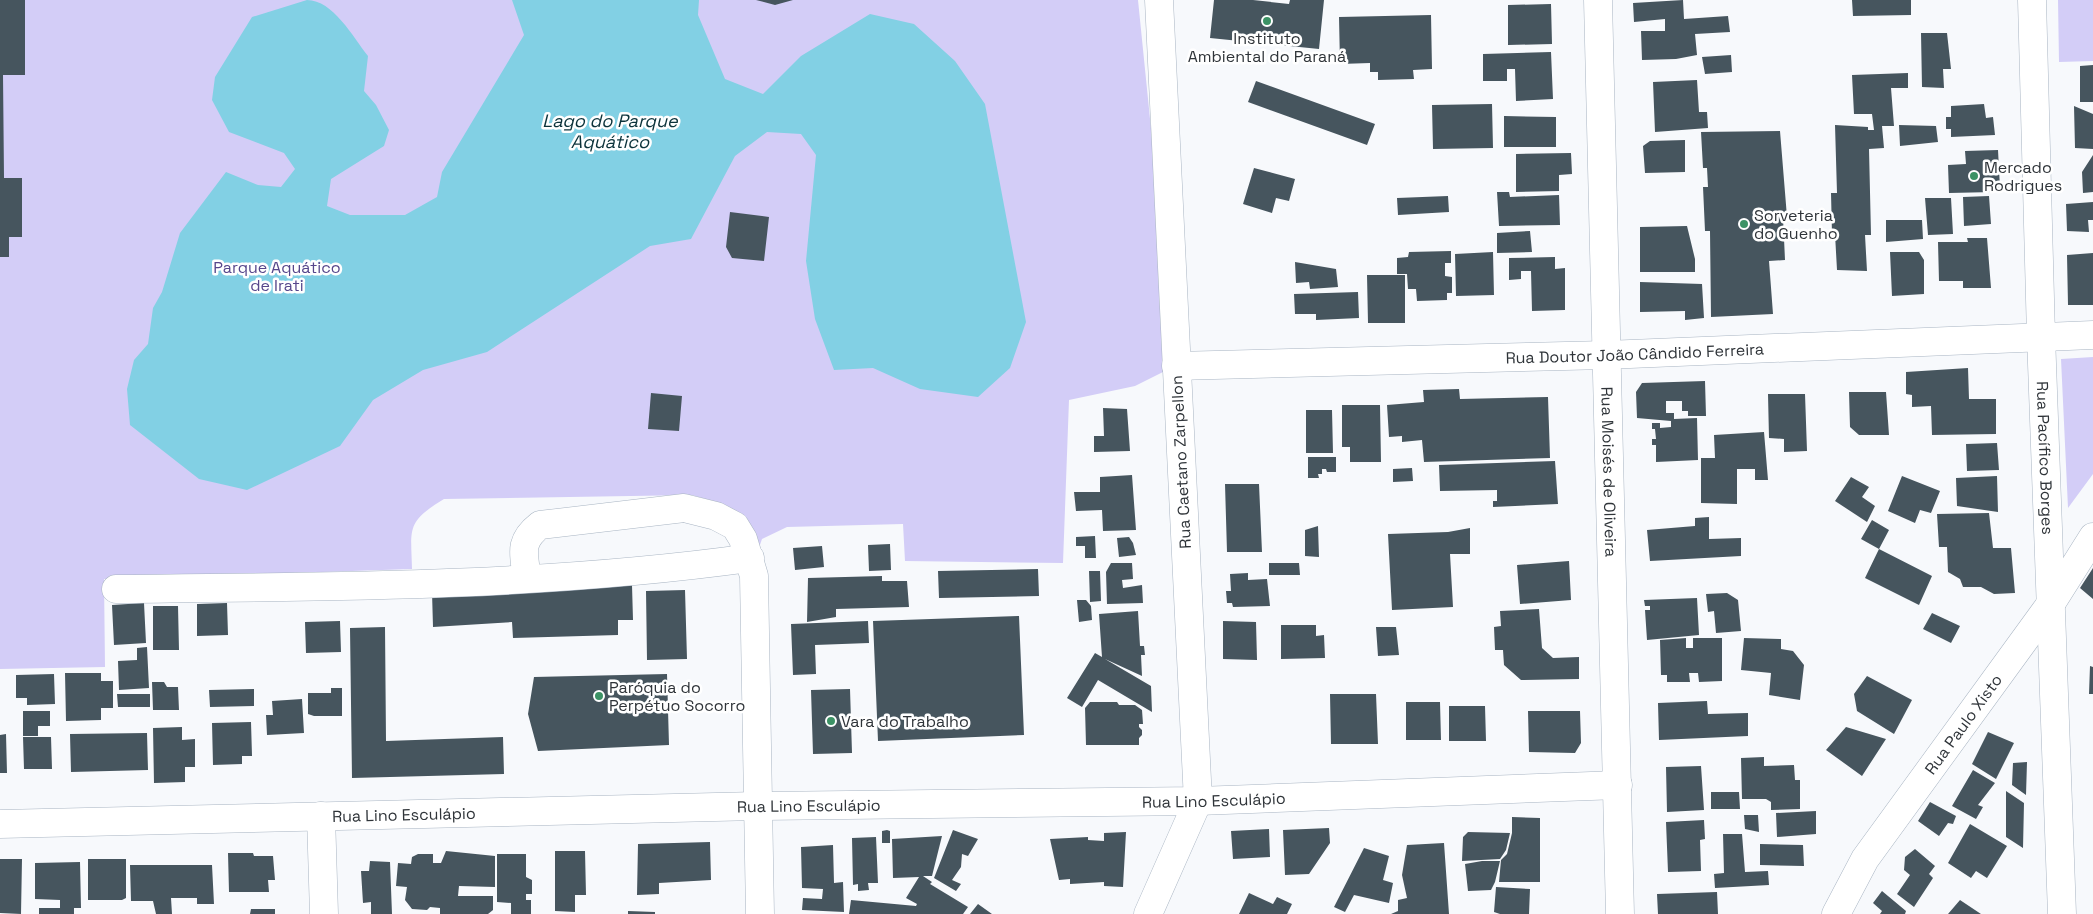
<svg xmlns="http://www.w3.org/2000/svg" width="2093" height="914" font-family="'Space Grotesk',sans-serif">
<style>
.green{fill:#d3cdf7}
.water{fill:#82d0e4}
.building{fill:#46555e}
.lines{fill:none;stroke-linecap:round;stroke-linejoin:round}
.minor-casing{stroke:#a9b5c3;stroke-width:29}
.minor{stroke:#fff;stroke-width:28}
.poi-dot{fill:#3c9265;stroke:#fff;stroke-width:2}
.labels{text-anchor:middle;dominant-baseline:central;stroke-width:5;stroke-linejoin:round;paint-order:stroke}
.poi-label{font-size:16px;fill:#2f3439;stroke:#fff;text-anchor:start}
.park-label{font-size:16px;fill:#56468b;stroke:#fff}
.street-label{font-size:16px;fill:#2f3439;stroke:#fff}
.water-label{font-size:18px;font-style:italic;fill:#0b323a;stroke:#fff}
</style>
<rect width="100%" height="100%" fill="#f7f9fc"/>
<path class="green" d="M0,0h1138l37,366 -40,20 -66,14 -6,163 -158,-2 -2,-37 -116,3 -25,12 -11,31 -29,-66 -30,-9 -248,4c-38,23 -33,29 -32,70l-308,10 1,88 -105,2z
M2058,0h35v61l-34,1z
M2093,357v117l-25,34 -7,-149z"/>
<path class="water" d="M307,0c26,0 46,37 61,56l-4,35 12,14 13,25 -5,16 -53,33 -4,27 23,9h55l32,-18 5,-25 82,-137 -12,-35h187l-1,15 27,64 38,15 38,-38 69,-42 44,10 41,37 30,43 41,218 -16,46 -32,29 -58,-8 -47,-21 -39,2 -19,-51 -9,-58 10,-106 -15,-21 -34,-2 -32,24 -44,83 -41,7 -163,106 -64,18 -50,30 -33,46 -93,44 -48,-11 -69,-54 -3,-36 7,-29 14,-16 5,-36 9,-16 18,-59 46,-61 32,13 23,2 14,-18 -11,-16 -55,-21 -17,-32 3,-23 37,-60z"/>
<path class="building" d="M0,0h25v75h-22l1,103h18v59h-13v20h-9z
M756,0h37l-18,5z
M1214,0h39l36,4 1,-4h34l-5,49 -109,-11z
M1683,0l1,19 44,-3 2,16 -35,2 2,21 -21,4 -34,1 -1,-29h24v-12l-31,3 -1,-19z
M1852,0h59v15l-58,1z
M1551,4l1,40 -44,1v-40z
M1431,15l1,54 -19,1 1,9 -36,1v-8h-8v-9l-30,1 -1,-47z
M1921,33h26l4,36h-8l1,19 -22,-1z
M1551,52l2,47 -37,2 -1,-32h-8v12h-24v-27z
M1731,55l1,17 -27,2 -3,-17z
M2093,65v37h-13v-36z
M1908,73v15h-17l3,38h-12l2,22 -15,1 2,86h-6l2,36 -30,-1 -2,-36h-3l-1,-41h6l-2,-68 33,2v3h6l-2,-16h-18l-2,-39z
M1697,80l2,32h8l1,16 -53,4 -2,-50z
M1256,81l119,43 -8,21 -119,-43z
M1492,104l1,44 -60,1 -1,-44z
M1984,104l2,14 7,-1 2,18 -44,2v-8h-5v-12h5v-11z
M2074,106l19,8v35l-18,-1z
M1504,116l52,1v30h-52z
M1899,125l37,1 2,16 -38,4z
M1780,131l7,86h-4l2,43 -16,1 4,53 -62,3 -1,-86h-5l-2,-44h5l-1,-19h-4l-2,-36z
M1685,140v32l-40,1 -2,-27 7,-5z
M1998,150l2,38 -6,4 -45,1 -1,-28 18,-1 -1,-13z
M1571,153l1,21 -13,1v16l-43,1v-38z
M2093,155v37l-10,1 -1,-21z
M1254,168l41,11 -6,22 -13,-3 -4,15 -29,-9z
M1497,192h12l1,5 49,-2 1,30 -61,1z
M1448,196l1,16 -51,3 -1,-17z
M1989,196l2,28 -27,2 -1,-29z
M1925,198h26l2,36 -25,1z
M2093,202v18h-5l1,12 -22,-1 -1,-27z
M730,212l39,5 -5,44 -32,-3 -6,-11z
M1886,220h36l1,19 -37,3z
M1687,226l8,33v13h-55v-45z
M1530,231l2,21 -35,1v-20z
M1967,238h20l4,50h-28v-7h-24l-1,-39h30z
M1451,251v12h-6v13l7,1v16h-5v7l-30,1 -1,-12h-8l-1,-15h-10v-16l11,-1 1,-5z
M1493,252l1,43 -38,1 -1,-42z
M1890,252h29l5,8v34l-32,2z
M2093,253v52h-25l-1,-50z
M1555,257v12l10,-1v42l-33,1 -1,-40h-10v8l-12,1v-22z
M1295,262l41,7 2,18 -28,2 -1,-7 -13,1z
M1367,275h38v48h-37z
M1640,282l62,2 2,34 -19,2v-9l-45,1z
M1358,292l1,26 -43,2v-6h-21l-1,-20z
M1968,368l1,31h27v35l-64,1 -1,-29 -19,1v-12l-6,-1v-22z
M1705,381l1,35h-18v-5h-6v-10h-16v12h8v6l23,-1 1,42 -42,2v-17h-4v-6h4l-1,-10h-3v-6h8v5l11,-1v-6l-34,-3 -1,-26 6,-9z
M1459,389l1,10 88,-2 2,61 -126,4 -2,-22 -20,2v-6l-13,1 -2,-32 37,-3 -1,-12z
M1849,392h37l3,43h-30l-9,-8z
M651,393l31,3 -3,35 -31,-2z
M1768,394h37l2,57 -23,1v-13l-15,-1z
M1342,405h38l1,57h-31v-15h-8z
M1103,408l24,1 3,42 -36,1v-16h10z
M1306,410h26l1,43h-27z
M1764,432l4,48h-13v-11h-18v35l-36,-1v-45h14l-1,-23z
M1997,443l2,27 -32,1 -1,-27z
M1308,457h28v15h-9l-1,-3h-4v5h-4l1,4h-11z
M1555,461l3,43 -65,3v-6h4v-11l-57,1 -1,-26z
M1412,468l1,13 -20,1v-13z
M1132,475l4,55 -33,1 -1,-21 -26,1 -2,-19h26v-15z
M1902,476l38,15 -9,22 -11,-3 -5,13 -27,-12z
M1997,476l1,36 -41,-6 -1,-28z
M1851,477l18,10 -7,10 13,9 -8,16 -32,-21z
M1225,484h34l3,68h-35z
M1989,513l4,35h18l4,45 -21,1 -13,-7h-18l-3,-8 -12,-7 -1,-25h-8l-2,-33z
M1709,517v22l32,-1v18l-91,5 -3,-31 48,-4v-8z
M1872,520l17,10 -10,19 -18,-10z
M1318,526l1,31 -14,-1v-26z
M1470,528v26h-20l3,53 -61,3 -4,-76 60,-2z
M1095,536l1,22h-11v-12h-9v-9z
M1129,537l4,6 3,12 -17,2 -2,-19z
M890,544l1,26 -22,1 -1,-26z
M822,546l2,21 -29,3 -2,-22z
M1879,549l53,27 -13,29 -54,-27z
M1569,561l2,39 -51,4 -3,-39z
M1111,563h21l1,16 -11,1 1,8 19,-3 1,18 -36,1 -1,-32z
M1269,563h30l1,12h-31z
M2093,568v31l-13,-11z
M1038,569l1,27 -100,2 -1,-27z
M1089,571h11l1,30 -11,1z
M1248,573v7l19,-1 3,27 -37,1 -1,-4h-5l-1,-12h5l-1,-17z
M882,576v5h25l2,26 -73,2v8l-29,5 1,-44z
M632,585l1,35h-15v15l-105,3 -1,-16 -79,5 -1,-35z
M685,590l2,69 -40,1 -1,-69z
M1727,593l11,7 3,31 -25,2 -2,-22 -6,1 -2,-18z
M1697,598l2,37 -52,5 -2,-30h5v-4h-5l-1,-6z
M1077,600h9l5,6 1,14 -13,2z
M144,603l2,40 -32,2 -2,-40z
M227,603l1,32 -31,1v-32z
M153,606h25l1,44h-26z
M1539,609l3,39 11,10 26,-1v22l-58,1 -17,-15 -1,-15h-8l-1,-23 7,-1 -1,-15z
M1138,611l2,35h4l1,9h-4l1,21 -37,-17 46,27 1,26 -54,-32 -16,27 -15,-9 28,-45 7,4 -3,-43z
M1932,613l28,13 -9,17 -28,-14z
M1019,616l5,119 -146,6 -5,-120z
M340,621l1,31 -35,1 -1,-31z
M868,621l1,22 -54,2 1,29 -23,1 -2,-51z
M1223,621l33,1 1,38 -34,-1z
M1281,625h35v11l8,-1 1,23 -44,1z
M385,627l1,114 117,-4 1,37 -152,4 -2,-150z
M1376,627h20l3,28 -21,1z
M1686,638v10h7v-10h29v43l-23,1 -1,-9h-9l1,9h-23v-7h-6l-1,-35z
M1744,638l37,1v10l12,2 11,14 -4,35 -31,-5 2,-22 -30,-3z
M147,647l2,41 -30,2 -1,-29 19,-1v-12z
M2090,666l3,1v27h-4z
M65,673h36v8h12v27h-12v12l-35,1z
M54,674l1,30 -28,1v-7h-11v-23z
M667,674l2,71 -131,6 -10,-37 6,-37z
M1867,676l45,24 -18,34 -37,-23 -3,-17z
M152,682h12l3,5h11l1,23h-26z
M331,688h11v28h-28l-6,-2v-21h23z
M254,689v17l-44,1 -1,-17z
M850,689l2,64 -39,1 -2,-64z
M117,694h33v13h-32z
M1330,694h46l2,50h-47z
M302,699l2,34 -37,2 -1,-20h7l-1,-14z
M1707,701l1,13 40,-1v23l-89,4 -1,-37z
M1090,702h27l2,3h16l7,5 1,14h-4v3l3,3v5l-3,3v7h-53l-1,-37z
M1406,702h34l1,38h-35z
M1449,706h36l1,35h-37z
M23,711h27v15h-12v10h-15z
M1528,711h52l1,32 -6,10 -46,-1z
M251,722l1,34h-10v8l-29,1 -1,-42z
M182,727v13l13,-1v28h-10v15l-31,1 -1,-55z
M1846,727l40,12 -24,37 -36,-26z
M1988,732l26,11 -18,36 -24,-15z
M147,733l1,37 -77,2 -1,-38z
M6,734l1,39h-7v-38z
M23,737h28l1,32h-28z
M1764,757v9l30,-1 1,15h5v29l-29,1v-8l-5,-3h-24l-1,-41z
M2027,762l-1,33 -14,-10 1,-22z
M1701,766l3,44 -37,2 -1,-45z
M1973,770l22,13 -17,22 5,2 -7,12 -24,-13z
M2006,791l18,12 -1,45 -17,-11z
M1711,792h28l1,17h-29z
M1930,802l26,14 -3,8 -5,-1 -9,13 -21,-15z
M1816,811v23l-39,3 -1,-24z
M1744,815h14l1,17 -14,-3z
M1512,817l28,1v64h-41l2,-22 6,-6 5,-21z
M1704,820l1,19 -5,1 1,31 -33,1 -2,-50z
M1970,824l37,22 -20,32 -11,-7 -5,7 -23,-15z
M1329,828l1,15 -21,31 -24,1 -2,-45z
M1269,829l1,28 -37,2 -2,-28z
M887,830l3,1v12h-8v-12z
M953,830l25,9 -10,17 -6,-2 -1,13 -9,13 9,4 -5,7 -22,-13z
M1126,832l-3,55 -19,-1v-4l-34,2v-5l-11,1 -9,-41 38,-2v3l16,1v-8z
M1468,832l42,1 -4,17 -6,9 -38,2 1,-24z
M1723,834h19l3,38 23,-1 1,14 -54,3 -1,-14 10,-1z
M942,836l-10,40h-9l9,6 -2,2 38,23 -5,7h-114l2,-14 65,6 1,-2 -11,-6 13,-21 -26,1 -1,-39z
M876,837l2,46h-10l1,7 -11,1v-7l-5,1 -1,-47z
M710,842l1,38 -52,3v11l-22,1 1,-51z
M1444,843l5,71h-58l7,-3v-11l9,-2 -5,-23 5,-30z
M1760,844l43,1 1,21 -44,-1z
M833,845l1,38 9,-1 1,30 -42,-2 1,-12 19,1 1,-10 -21,-1 -1,-41z
M1364,848l25,8 -6,24 10,3 -4,20 -35,-8 -9,17 -11,-5z
M1915,849l20,17 -6,8 4,4 -19,29 -17,-13 13,-19 -6,-5 1,-13z
M446,851l49,5v31l-36,-1 -1,10h35v14l-5,4h-48v-6l-10,-1 -3,3 -15,-1 -7,-9 2,-13 -11,-1 2,-23 13,1 1,-7 6,-3h15v9h8z
M555,851h30l1,44h-11v17l-20,-1z
M228,853h25l1,3h19l2,24h-7l1,12h-40z
M497,854h29v23l6,3v14h-6v6h5v14h-20v-11l-14,-1z
M0,859h22l-1,55 -21,-1z
M88,859h38v39l-4,2h-34z
M370,861l20,1 2,52h-21v-12l-8,1 -2,-32h8z
M1482,861h18l-5,21 -4,8 -23,1 -3,-27z
M80,862l1,46h-7v6h-35v-6h21v-8l-25,-1v-36z
M130,865h82l2,39h-17v-6h-26l1,16h-16l-3,-13h-22z
M1496,887l34,2 -1,25h-29l-6,-2z
M1882,891l24,20 -1,3h-25l2,-3 -9,-8z
M1717,892l1,22h-60l-1,-20z
M1249,893l24,11 4,-7 15,7 -5,10h-48z
M1960,900l21,14h-33z
M978,904l14,10h-22z
M251,909h24v5h-25z
M628,911l27,1v2h-27z"/>
<g class="lines">
<defs>
<g id="minor">
<path id="s1" d="M1598,0l22,914"/>
<path id="s2" d="M2032,0l9,336 21,578"/>
<path id="s3" d="M1176,366l430,-11 487,-20"/>
<path d="M527,578c-3,-24 -9,-36 13,-53l144,-17 32,8 19,10 8,13 11,37 6,338"/>
<path d="M116,589c212,-2 424,-2 634,-31"/>
<path d="M321,816l3,98"/>
<path id="s4" d="M0,824l757,-18 441,-5 420,-16"/>
<path d="M1148,914l50,-113 -39,-801"/>
<path id="s5" d="M1836,914l29,-55 187,-257 41,-65"/>
</g>
</defs>
<use href="#minor" class="minor-casing"/>
<use href="#minor" class="minor"/>
</g>
<g class="poi-dot">
<circle cx="1267" cy="21" r="5"/>
<circle cx="1974" cy="176" r="5"/>
<circle cx="1744" cy="224" r="5"/>
<circle cx="599" cy="696" r="5"/>
<circle cx="831" cy="721" r="5"/>
</g>
<g class="labels">
<g class="poi-label">
<text x="1267" y="38" text-anchor="middle">Instituto<tspan x="1267" dy="18">Ambiental do Paraná</tspan></text>
<text x="1984" y="167">Mercado<tspan x="1984" dy="18">Rodrigues</tspan></text>
<text x="1754" y="215">Sorveteria<tspan x="1754" dy="18">do Guenho</tspan></text>
<text x="609" y="687">Paróquia do<tspan x="609" dy="18">Perpétuo Socorro</tspan></text>
<text x="841" y="721">Vara do Trabalho</text>
</g>
<g class="park-label">
<text x="277" y="267">Parque Aquático<tspan x="277" dy="18">de Irati</tspan></text>
</g>
<g class="street-label">
<text stroke="none"><textPath href="#s3" startOffset="459">Rua Doutor João Cândido Ferreira</textPath></text>
<text stroke="none"><textPath href="#s2" startOffset="458">Rua Pacífico Borges</textPath></text>
<text transform="translate(1181 462) rotate(-93)">Rua Caetano Zarpellon</text>
<text stroke="none"><textPath href="#s1" startOffset="472">Rua Moisés de Oliveira</textPath></text>
<text stroke="none"><textPath href="#s5" startOffset="229">Rua Paulo Xisto</textPath></text>
<text stroke="none"><textPath href="#s4" startOffset="1214">Rua Lino Esculápio</textPath></text>
<text stroke="none"><textPath href="#s4" startOffset="809">Rua Lino Esculápio</textPath></text>
<text stroke="none"><textPath href="#s4" startOffset="404">Rua Lino Esculápio</textPath></text>
</g>
<g class="water-label">
<text x="610" y="120">Lago do Parque<tspan x="610" dy="21">Aquático</tspan></text>
</g>
</g>
</svg>
